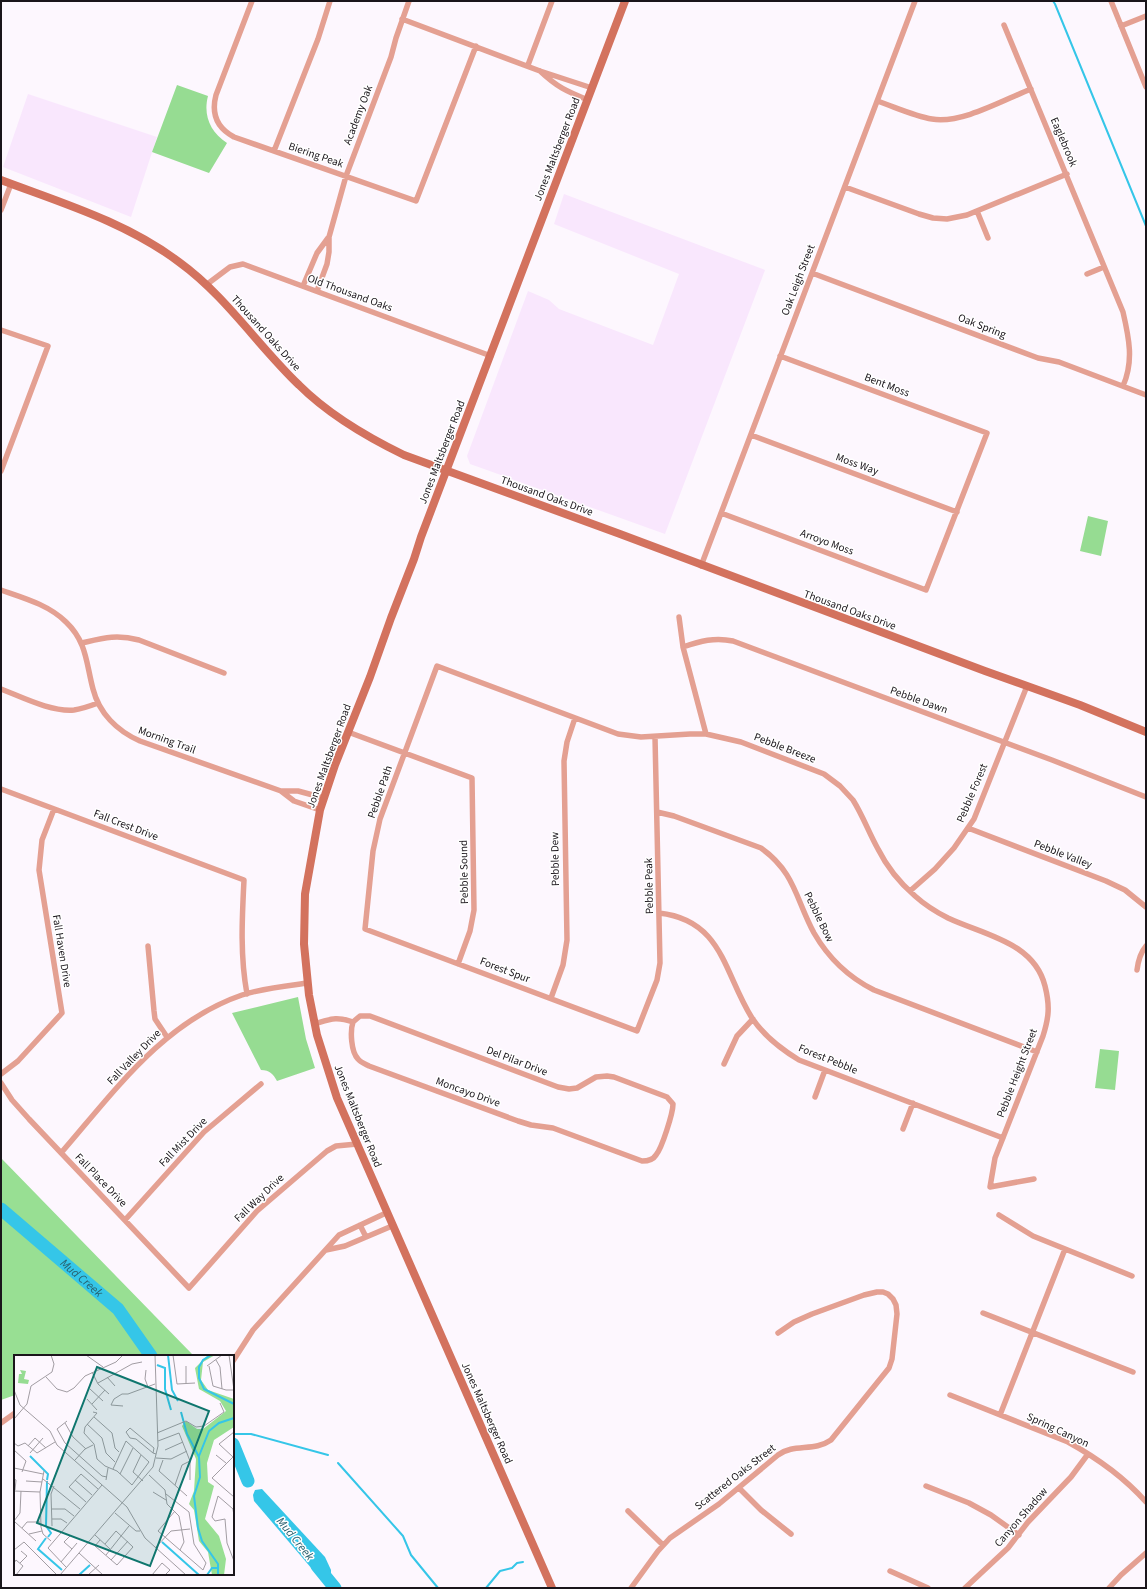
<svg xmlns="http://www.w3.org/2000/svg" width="1147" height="1589" font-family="'Source Sans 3',sans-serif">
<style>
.built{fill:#f9e7fd}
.green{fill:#96dc92}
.forest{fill:#98df93}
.water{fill:#35c6e8}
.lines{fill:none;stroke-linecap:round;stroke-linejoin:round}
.stream{stroke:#35c6e8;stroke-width:2}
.river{stroke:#35c6e8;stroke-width:13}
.minor{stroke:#e4a092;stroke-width:5.5}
.secondary{stroke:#d3725e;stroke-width:8}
.labels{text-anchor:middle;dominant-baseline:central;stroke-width:3;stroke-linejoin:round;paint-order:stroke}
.street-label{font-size:11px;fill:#1a151b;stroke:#fff}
.water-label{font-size:12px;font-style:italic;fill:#28606e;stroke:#fff}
.inset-river{fill:none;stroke:#35c6e8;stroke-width:2}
.inset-road{fill:none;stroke:#a29da3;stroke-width:1}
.view{fill:#0f766e;fill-opacity:0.15;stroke:#0f766e;stroke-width:2}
.inset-edge{fill:none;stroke:#1a151b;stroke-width:2}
</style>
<rect width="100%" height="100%" fill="#fdf7fe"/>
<path class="built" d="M28,94l129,43 -26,80 -128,-50z
M564,194l201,76 -100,264 -195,-70 -3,-8 61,-165 21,9 10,9 94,36 26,-71 -125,-50z"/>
<path class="green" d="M177,85l31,11c-5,19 2,36 19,47l-18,30 -57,-21z
M1088,516l20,5 -7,35 -21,-5z
M298,997l8,42 9,29 -38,13c-4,-7 -7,-11 -16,-11l-29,-57z
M1100,1049l19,2 -4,39 -20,-2z"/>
<path class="forest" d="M1,1158l191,196 1,2h-178v39l-14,5z"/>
<path class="water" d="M262,1489l63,68 6,13v6l-6,5 -7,-5 -64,-75 -1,-6 2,-5z"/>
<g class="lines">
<path class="stream" d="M1053,1l2,3 91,222
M233,1434h18l77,21
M338,1463l65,73 8,19 27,33
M486,1588l14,-17 12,-3 5,-5 6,-1"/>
<g class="river">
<path id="s1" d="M1,1209l117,100 33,47"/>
<path d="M233,1444l15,37"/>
<path d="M317,1566l18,22"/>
</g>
<path class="minor" d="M252,1l-36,94c-5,19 1,33 18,42l182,64 60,-155
M1111,1l35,86
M402,19l138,52 52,17
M1004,25l119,287c6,26 11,49 0,74
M1121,26l25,-10
M528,65l24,-64
M540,71c17,16 26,20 48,29
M877,101c18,6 37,15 55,18 30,5 71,-19 99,-30
M274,151l44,-112 12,-38
M845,187l74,27 14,4 14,1 20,-4 100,-41
M1,210l10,-26
M977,211l11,27
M812,273l226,85 21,4 87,33
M1087,274l17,-7
M206,285l24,-18 13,-3 248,92
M303,286l14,-33 11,-15
M317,291l10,-27 2,-12v-15l17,-61 45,-119 5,-19 13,-37
M1,330l47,16 -47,125
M751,435l206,77
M721,513l205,77 61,-157 -207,-77
M701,566l214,-565
M1,590c23,8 48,15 65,32 21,20 20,41 27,67 6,24 24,42 47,52l141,50 13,10 26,9
M679,617l4,30 23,87
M82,643c21,-5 34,-9 57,-3l85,33
M683,647c17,-6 32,-10 50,-6l319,119 94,37
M1,689c21,8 50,23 73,21 8,-1 16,-4 24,-7
M348,732l124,46 2,132 -4,21 -12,33
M655,737l5,226 -3,17 -20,51 -272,-102 8,-78 7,-32 57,-153 181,68 23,3 49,-3h16l35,8 83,32 16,12 13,14c10,16 16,33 25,49 9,18 22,34 37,47 10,9 21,16 33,22 36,17 86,24 97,68 5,20 4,31 -2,50l-48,122 -5,29 44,-8
M1,789l243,91c-2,39 -4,76 3,114
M281,791h17l26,7
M657,812l17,4 87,32c34,24 35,52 53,85 15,26 34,44 60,57l163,62
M968,828l138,53 19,9 21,17
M910,891l25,-22 19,-21 20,-29 53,-133
M659,913c64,7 65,61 93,105 12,18 29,31 47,42l204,78
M148,946l6,65 1,8 12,18
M1137,970c1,-8 3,-17 9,-24
M551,998l12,-33 4,-25 -3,-179 3,-19 8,-24
M314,1024c17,-5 22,-8 39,-2 -3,9 -2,30 5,37 2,3 7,5 11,7l149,55 13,4 22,3 89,33c5,0 11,-1 14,-6 6,-7 17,-42 17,-51l-6,-7 -53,-20 -7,-1 -11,1 -19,11 -8,1 -11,-2 -188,-71h-10l-7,6
M724,1064l13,-28 16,-17
M1,1074l17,-13 44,-48 -23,-143 3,-30 12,-31
M1,1083l11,17 17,19 160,169 68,-77 70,-60 9,-5 21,-2
M815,1097l10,-27
M903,1129l10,-26
M61,1153c53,-61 102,-131 181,-158 22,-7 44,-9 66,-12
M999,1215l34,21 99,40
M125,1220l79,-88 57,-48
M360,1225l6,12
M326,1250l19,-4 47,-20
M983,1313l150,59
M233,1361l20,-31 86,-95 47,-22
M950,1395l118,47c29,16 56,35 78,60
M1000,1415l65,-166
M1,1423l14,-10
M926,1486l43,17 22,12 28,20
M739,1488l22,22 30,24
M628,1511l35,34
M890,1571l38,17
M631,1588l27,-37 12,-13 49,-34 59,-49c16,-12 36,-3 53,-15l58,-72 3,-9 5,-45 -1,-9 -3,-6 -5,-5 -5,-2h-6l-13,3 -52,19 -18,8 -16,11
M965,1588l43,-40 20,-26 43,-45 17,-23
M1109,1588l12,-13 25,-22"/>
<path class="secondary" d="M1,180c61,23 125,42 178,82 47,34 79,84 120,123 30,30 68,52 105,70l216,79 365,137 95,34 66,27
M552,1588l-215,-490 -20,-63 -8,-40 -5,-51 1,-50 15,-84 15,-45 35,-88 21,-59 23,-59 7,-22 204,-536"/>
</g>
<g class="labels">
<g class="street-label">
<text transform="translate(358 115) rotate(-69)">Academy Oak</text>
<text transform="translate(1064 142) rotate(67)">Eaglebrook</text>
<text transform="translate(557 149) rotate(-69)">Jones Maltsberger Road</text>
<text transform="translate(316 155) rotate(19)">Biering Peak</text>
<text transform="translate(798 280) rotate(-69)">Oak Leigh Street</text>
<text transform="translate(350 293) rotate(20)">Old Thousand Oaks</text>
<text transform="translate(982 326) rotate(21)">Oak Spring</text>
<text transform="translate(266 333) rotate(48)">Thousand Oaks Drive</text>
<text transform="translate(887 385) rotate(21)">Bent Moss</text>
<text transform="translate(442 452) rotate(-69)">Jones Maltsberger Road</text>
<text transform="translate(857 464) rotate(20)">Moss Way</text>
<text transform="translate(547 496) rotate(20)">Thousand Oaks Drive</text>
<text transform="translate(827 542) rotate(20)">Arroyo Moss</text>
<text transform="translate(850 610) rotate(20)">Thousand Oaks Drive</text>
<text transform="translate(919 700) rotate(20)">Pebble Dawn</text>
<text transform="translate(167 740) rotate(20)">Morning Trail</text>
<text transform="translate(785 748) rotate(21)">Pebble Breeze</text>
<text transform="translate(329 756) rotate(-70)">Jones Maltsberger Road</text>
<text transform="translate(380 792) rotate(-71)">Pebble Path</text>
<text transform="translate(972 793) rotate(-67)">Pebble Forest</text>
<text transform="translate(126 825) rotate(21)">Fall Crest Drive</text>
<text transform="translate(1063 854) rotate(21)">Pebble Valley</text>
<text transform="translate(555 859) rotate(-91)">Pebble Dew</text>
<text transform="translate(464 872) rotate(-91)">Pebble Sound</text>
<text transform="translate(649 886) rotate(-91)">Pebble Peak</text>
<text transform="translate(819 917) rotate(64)">Pebble Bow</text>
<text transform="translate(62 951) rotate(81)">Fall Haven Drive</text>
<text transform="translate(505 970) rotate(21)">Forest Spur</text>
<text transform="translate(134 1057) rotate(-46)">Fall Valley Drive</text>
<text transform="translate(828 1059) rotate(22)">Forest Pebble</text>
<text transform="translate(517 1061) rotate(21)">Del Pilar Drive</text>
<text transform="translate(1017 1073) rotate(-69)">Pebble Height Street</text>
<text transform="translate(468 1092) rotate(20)">Moncayo Drive</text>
<text transform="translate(358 1116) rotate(68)">Jones Maltsberger Road</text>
<text transform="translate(183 1142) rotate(-46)">Fall Mist Drive</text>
<text transform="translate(101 1180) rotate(46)">Fall Place Drive</text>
<text transform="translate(259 1198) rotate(-44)">Fall Way Drive</text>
<text transform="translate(487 1413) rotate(66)">Jones Maltsberger Road</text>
<text transform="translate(1058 1430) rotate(25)">Spring Canyon</text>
<text transform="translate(735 1477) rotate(-38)">Scattered Oaks Street</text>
<text transform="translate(1021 1517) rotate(-49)">Canyon Shadow</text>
</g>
<g class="water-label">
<text stroke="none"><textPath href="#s1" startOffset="106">Mud Creek</textPath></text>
<text transform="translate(295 1539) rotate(51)">Mud Creek</text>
</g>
</g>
<g transform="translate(14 1355)">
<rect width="220" height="220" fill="#fdf7fe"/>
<path d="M6,15l6,1 -2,8 5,1 -1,4 -10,-1 1,-9h3z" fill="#96dc92"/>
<path d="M194,0h7l-12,7 -2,18 7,10 26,9v28l-20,13 -7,23 1,19 6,4 -9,33 14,17 7,23 -2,16h-12l-4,-23 -9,-11 -5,-31 -5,-6 5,-13 2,-32 -14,-33 4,-5 11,8h6l23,-18 -6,-10 -21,-12 -4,-21z" fill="#98df93"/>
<path class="inset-river" d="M154,0l4,35 6,11M197,0l-8,5 -4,7v11l5,11 30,15M143,10l8,3v21l6,21M167,57l6,22 12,23 1,20 -6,19 4,32 4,13 16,23v11M16,101l18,18 -1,6M185,101l10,-25 10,-8 15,-5M33,126l-1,45 5,7 -3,4M32,183l-8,11 24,21M148,187l37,33M65,220l11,-10M193,220l5,-7h7"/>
<path class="inset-road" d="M72,0l17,12M159,0l4,29 18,-1M215,0l5,35M202,5l4,7 2,22M172,11v18M193,11l15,-11M195,11l4,20 13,4h7M132,15l-1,9 3,8M78,17l6,12 11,10M32,22l11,12 10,3 7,-4 11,-12 31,-14 7,-7M93,22l8,9M84,28l34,-19 10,-2M76,34l13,12M0,35l6,15 30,26 7,14 70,62 18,31 41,37M73,44l10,11M78,49l13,-14M109,51l-12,-1 3,-6 8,-5h6l27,-10M79,57l4,1 -12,14 -1,6 10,11 3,15 8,7 12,5 15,14 17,-23 -23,-21 -13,28M80,62l18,16 3,15 4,4M0,64l13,-15 4,-18 21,-14 2,-8 -3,-9M53,66l-10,8 8,14 37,33 5,1M51,68l8,14 13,12M73,69l15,14 4,15 9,9M143,78l29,-12 10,6 8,-1 20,-14 -4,-9M144,86l21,-8 11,28v19M0,88l4,3 7,-3 12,10 18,-11M14,91l7,-8 11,10M0,95l12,11 -4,11M151,95l18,-8M16,98l13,-15M139,98l-17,-14 -6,-1 -4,-6 4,-4 24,20 -1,5 3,1M127,100l-8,17 10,9M202,100l10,8M220,101l-22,22 22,19M219,102l-14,-13 15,-12M142,103l15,1 16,-8M61,105l10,-11 8,-4M149,105l-4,11 28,25M0,113l29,6M30,116l-4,21 1,35 2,7 8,7M106,119l13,-26M135,120l16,15 2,14 12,12 5,26 -4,8M0,124l2,1 -1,10M29,124l37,30M61,125l17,15M92,125l2,-12M12,126l16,1M161,130l7,-20 8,-4M0,136l26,1M139,137l13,8M152,139l23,18 5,32 12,19 -3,7 -45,-39 17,-20M72,147l-17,-15 12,-13 17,15M38,154h13l9,7M101,158l21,18h4M220,161l-1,-7 -15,-13 -6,21 3,4 10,-2 2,24 7,18M38,164h9l6,4M0,166l6,-8 1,-22M1,167l21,19M38,171l-1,-32 3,-8M8,173l5,-6h13M15,179l13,-3M81,180l15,14M56,181l-6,6 8,7M86,185l-5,6 22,19 16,-18 -17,-16 -11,13M34,193l54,-63M34,193l18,19M141,193l16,-17 19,-2M0,195l10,-8 33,33M65,198l24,22M92,200l23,-29M97,205l17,-19M47,207l16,-19M0,208l2,-3 7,6 -7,9M6,208l7,-7 -6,-5M46,220l93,-108 5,-21 -3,-91M74,220l11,-10M138,220l10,-12 8,7 -5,5"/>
<path class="view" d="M83,12l112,44 -59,155 -113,-43z"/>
<rect width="220" height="220" class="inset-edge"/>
</g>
<rect width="1147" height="1589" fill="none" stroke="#1a151b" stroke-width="4"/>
</svg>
